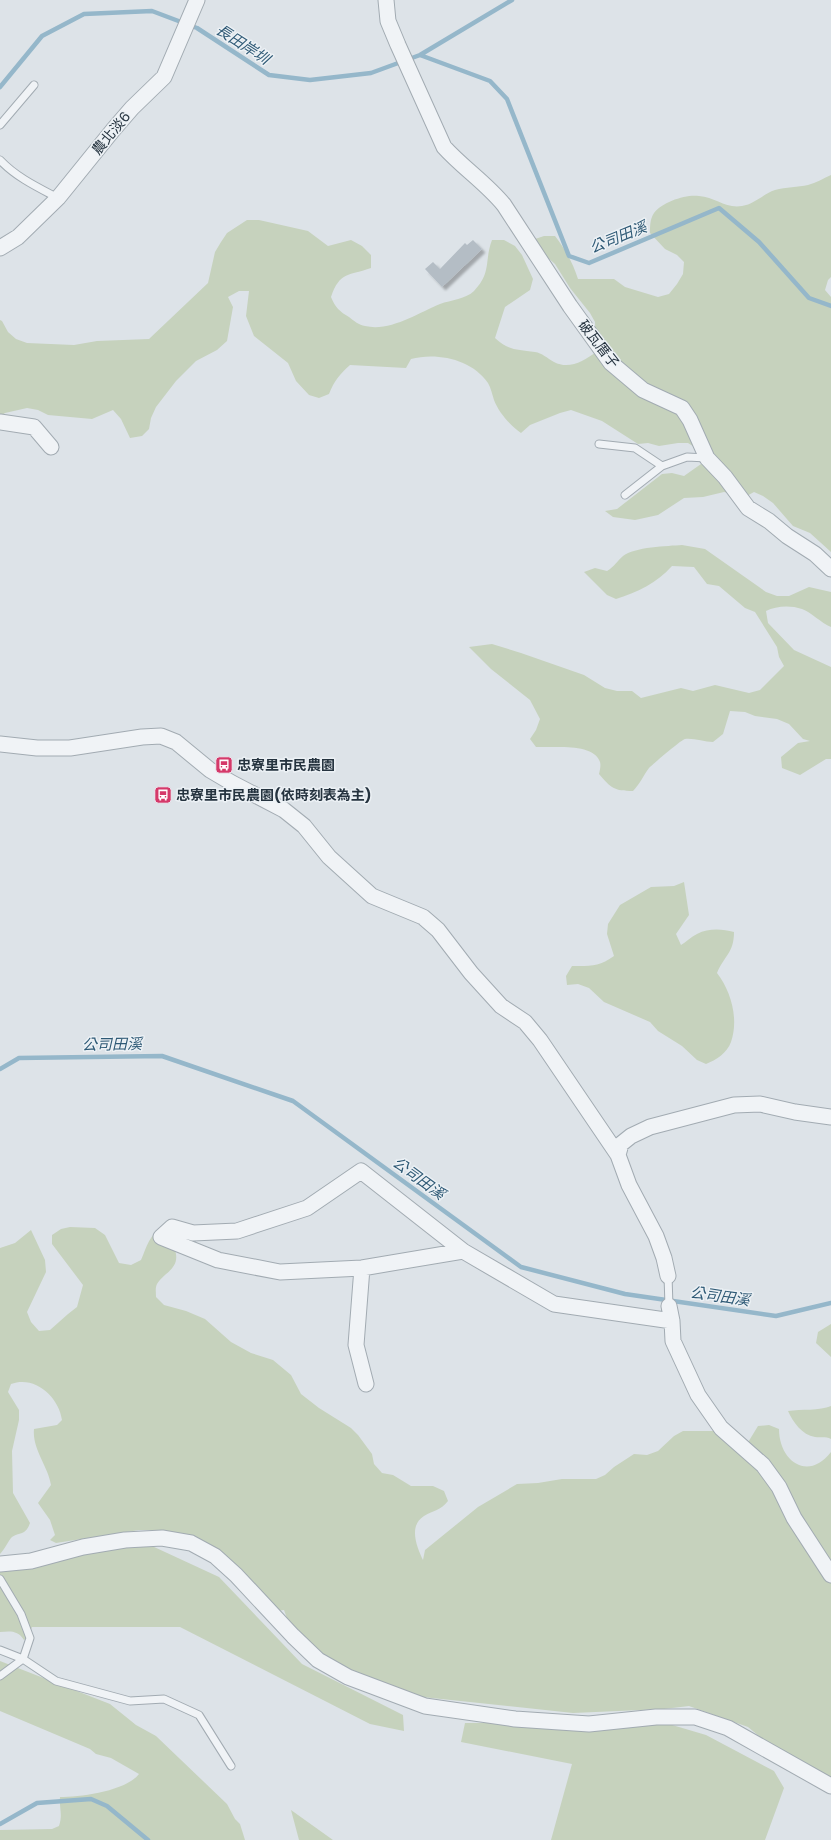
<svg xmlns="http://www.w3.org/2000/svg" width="831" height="1840" font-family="Poppins,'Noto Sans TC',sans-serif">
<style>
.green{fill:#c6d2bd}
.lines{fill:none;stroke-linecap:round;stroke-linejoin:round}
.stream{stroke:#95b7ca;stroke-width:4.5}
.building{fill:#b4bdc5;filter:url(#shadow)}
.lane-casing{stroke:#a2abb2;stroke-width:9}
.street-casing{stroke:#a2abb2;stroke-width:17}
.lane{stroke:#f0f3f6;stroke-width:7}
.street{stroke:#f0f3f6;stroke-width:15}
.labels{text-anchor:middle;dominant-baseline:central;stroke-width:3;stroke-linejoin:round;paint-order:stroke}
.street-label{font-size:14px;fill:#25333f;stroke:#ecf1f5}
.poi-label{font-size:14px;font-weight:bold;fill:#25333f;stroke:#ecf1f5;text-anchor:start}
.water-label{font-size:15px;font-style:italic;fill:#2e5975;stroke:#ecf1f5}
</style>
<defs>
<filter id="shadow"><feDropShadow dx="3.5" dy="3.5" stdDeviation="1" flood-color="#0004"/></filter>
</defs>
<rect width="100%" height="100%" fill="#dde3e8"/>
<path class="green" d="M831,175v102l-3,3 -3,10 6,7v255l-21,-19 -17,-7 -20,-23 -10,-7 -9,-4 -9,5 -21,-5 -21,5 -19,1 -26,17 -23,5 -22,-3 -8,-6 12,-2 45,-35 10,-1 12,3 17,-12 6,-9 -19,-12h-10l-19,3 -11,-3 -10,1 -36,-23 -31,-11 -11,3 -30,12 -9,8c-11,-8 -22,-20 -27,-33 -2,-6 -3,-12 -6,-17 -16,-24 -52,-31 -77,-24l-5,9 -56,-3c-10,9 -16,16 -21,29l-10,4 -10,-3 -13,-14 -8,-18 -34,-27 -8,-20 3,-25h-10l-11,6 5,10 -6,34 -10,9 -21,11 -20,20 -20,26 -5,11 -2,11 -7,7 -12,2 -9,-19 -8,-9 -21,9 -44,-4 -10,-5 -11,-2 -22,5 -5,4v-97l2,1 6,11 8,7 11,4 47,2 23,-4 52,-2 59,-56 7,-31 6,-10 6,-9 20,-13h12l49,11 20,15 23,-6 11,6 9,9v13c-22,8 -31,3 -40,29 4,10 9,15 18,20 5,4 10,8 16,9 25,6 53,-13 75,-22 11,-4 26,-5 34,-13 18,-19 10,-30 18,-51h12l11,6 7,9 11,24 -3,11 -25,17 -10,31c14,13 22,11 40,14 7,1 12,6 19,10 15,8 30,-1 42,-10l-1,-30 -5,-9 -20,-25 -15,-24 -17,-15 -3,-10 9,-3h11c10,13 18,27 23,43h36l11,8 33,10 11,-3 8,-10 6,-10 1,-12 -7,-7 -12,-6 -15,-16c0,-7 0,-14 4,-20 8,-11 32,-19 45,-17 16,1 27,13 43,10 13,-2 21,-12 33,-16 11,-3 23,-3 33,-5 8,-2 16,-7 23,-10z
M682,545l23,4 61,43 11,4h12l20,-9 22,5v35c-10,-4 -20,-15 -29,-18 -12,-4 -26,-3 -36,2l2,12 26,27 37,17v92h-5l-26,16 -18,-7 -1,-11 17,-14 12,-2 -7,-2 -14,-15 -12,-5 -22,-3 -10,-4 -15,-1 -7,23 -10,8c-9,0 -19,-4 -28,-3 -4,1 -32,25 -36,29 -6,8 -9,16 -16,23 -19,0 -22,-3 -34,-17 1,-4 2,-9 1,-12 -6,-20 -49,-14 -64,-15l-6,-8 6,-9 4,-11 -10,-19 -39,-31 -22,-22 23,-3 29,9 63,22 21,13 12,3h15l9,7 40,-10 12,3 22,-6 34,8 11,-3 24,-24 -5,-9 -2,-10 -22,-35 -10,-4 -26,-22 -12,-2 -13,-17 -22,-1c-15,17 -34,26 -56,33l-9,-4 -23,-23 11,-4 12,3c8,-5 10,-10 16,-15 11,-9 45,-10 59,-11z
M684,882l5,33 -13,19 5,11c5,-3 10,-8 16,-11 12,-6 25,-5 37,-2 0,21 -10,24 -17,41 14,18 22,46 14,69 -4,11 -15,18 -25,22l-9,-4 -15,-14 -24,-15 -8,-9 -46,-20 -15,-14 -11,-4 -11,1 -1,-9 6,-10c18,0 27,1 42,-10l-7,-22 1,-10 12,-19 31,-18 23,-1z
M70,1227l25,1 10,7 14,28 12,2 10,-5c6,-14 8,-25 22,-33 4,7 10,15 12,23 6,19 -11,22 -18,34 -2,4 -1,9 -1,13l8,8 22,6 19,8 26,23 20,11 22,7 18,15 10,19 18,14 32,20 7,7 14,19 2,10 8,9 11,2 18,11h22l11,5 4,10c-8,10 -14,9 -24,15 -16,10 -7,31 -1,44l2,-10 53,-43 39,-23 21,-1 24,-4h34l9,-4 9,-8 20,-13 13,1 11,-4 16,-15 9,-5h32l32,13 11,-18 11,-1 10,4c0,32 29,53 52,23v334l-31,-16 -52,-43 -59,-21 -25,3 -91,4 -160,-17 -86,-34 -38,-38 -5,-14 -7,1 -50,-44 -77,-37h-11l-83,13 -6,-3 5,-5 -5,-15 -12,-17 13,-18c-3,-19 -19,-36 -17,-56l23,-4 5,-5c-3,-23 -27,-45 -51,-36l-3,8 11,18v10l-7,31 1,42 17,30c-5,14 -11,8 -19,15 -4,5 -6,11 -11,16v-306l15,-5 16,-13 14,30 1,12 -19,40 4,10 8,9 11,-1 18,-16 9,-7 6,-22 -31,-41v-9l9,-6z
M831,1324v33l-15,-14 2,-11z
M831,1406v33c-6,-3 -10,-1 -16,-2 -13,-2 -22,-15 -27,-26 13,-2 32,0 43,-5z
M152,1546l67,31 83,87 101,51 1,16 -34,-7 -190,-97h-148l-3,8 -5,5c-6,-10 -14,-9 -24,-8v-64l52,-15z
M0,1661l110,43 26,21 20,11 71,68 8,15 5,5 5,16h-245v-10l52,-1 7,-3c4,-11 0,-19 1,-29 21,0 66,-6 79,-23l-28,-16 -15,-4 -6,-5 -90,-38z
M662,1722l44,13 68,36 10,17 -19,52h-214l21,-76 -111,-22 4,-19z
M291,1810l42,30h-34z"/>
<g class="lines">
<path class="stream" d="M420,55l70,26 17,18 62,157 20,7 130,-55 40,34 50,56 22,8
M0,87l42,-51 42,-22 68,-3 45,17 72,47 41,5 61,-7 49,-18 92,-55
M0,1069l19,-11 143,-2 131,45 228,166 104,27 151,22 55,-13
M0,1824l37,-21 54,-4 16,7 41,34"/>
</g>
<path class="building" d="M473,240l9,9 -40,38 -17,-18 8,-7 7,7 25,-26 2,2z"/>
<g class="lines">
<defs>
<path id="lane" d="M0,125l34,-40
M0,160c16,17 37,27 58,38
M599,444l36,4 27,18 25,-9 20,1
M625,495l37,-29
M668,1276l1,30
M0,1579l21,35 9,24 -7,21 -23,17
M0,1650l23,9 33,22 74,20 34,-2 35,16 32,51"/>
<path id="street" d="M386,0l2,21 10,24 46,102c19,21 42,36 60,58l66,101 41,57 32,27 39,18 8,12 17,38 18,19 23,31 21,13 18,15 28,18 16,15
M0,248l18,-11 40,-39 55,-68 19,-22 32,-31 33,-77
M0,422l34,5 17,20
M0,744l37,4h33l72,-11 19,-1 15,6 34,28 22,13 52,27 20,16 25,31 43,39 51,21 15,13 33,43 30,33 24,16 15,18 78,115
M463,1251l-101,17 -82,4 -62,-12 -57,-23 11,-10 21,6 44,-2 70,-23 54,-37 102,80 91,53 118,17
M362,1268l-6,77 10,39
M668,1276l-4,-18 -8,-22 -27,-51 -11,-30 3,-11 10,-8 19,-9 84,-22 26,-1 35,8 36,5
M669,1306l3,15 1,20 25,54 23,33 42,37 16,22 15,31 37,57
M0,1564l31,-3 52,-14 42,-7 37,-2 29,5 24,13 21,19 57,61 25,24 30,17 77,29 90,13 74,5 67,-7h39l33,11 103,58"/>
</defs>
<use href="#lane" class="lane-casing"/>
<use href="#street" class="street-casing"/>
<use href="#lane" class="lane"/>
<use href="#street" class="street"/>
</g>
<defs>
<symbol id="bus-square" viewBox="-11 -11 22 22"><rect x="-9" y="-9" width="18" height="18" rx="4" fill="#d5396a" stroke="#ecf1f5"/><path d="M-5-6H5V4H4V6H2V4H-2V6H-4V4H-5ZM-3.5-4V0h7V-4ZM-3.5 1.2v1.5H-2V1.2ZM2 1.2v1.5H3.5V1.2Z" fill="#fff"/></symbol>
</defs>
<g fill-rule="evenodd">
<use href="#bus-square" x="214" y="755" width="20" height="20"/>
<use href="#bus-square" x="153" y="785" width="20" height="20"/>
</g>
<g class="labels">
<g class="street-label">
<text transform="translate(111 133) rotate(-50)">農北淡6</text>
<text transform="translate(599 344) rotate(52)">破瓦厝子</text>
</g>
<g class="poi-label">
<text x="237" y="765">忠寮里市民農園</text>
<text x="176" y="795">忠寮里市民農園(依時刻表為主)</text>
</g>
<g class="water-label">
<text transform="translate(243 44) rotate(33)">長田岸圳</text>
<text transform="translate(618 237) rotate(-22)">公司田溪</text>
<text transform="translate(112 1044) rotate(-1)">公司田溪</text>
<text transform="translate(419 1178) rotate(36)">公司田溪</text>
<text transform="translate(720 1296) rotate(8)">公司田溪</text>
</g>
</g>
</svg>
